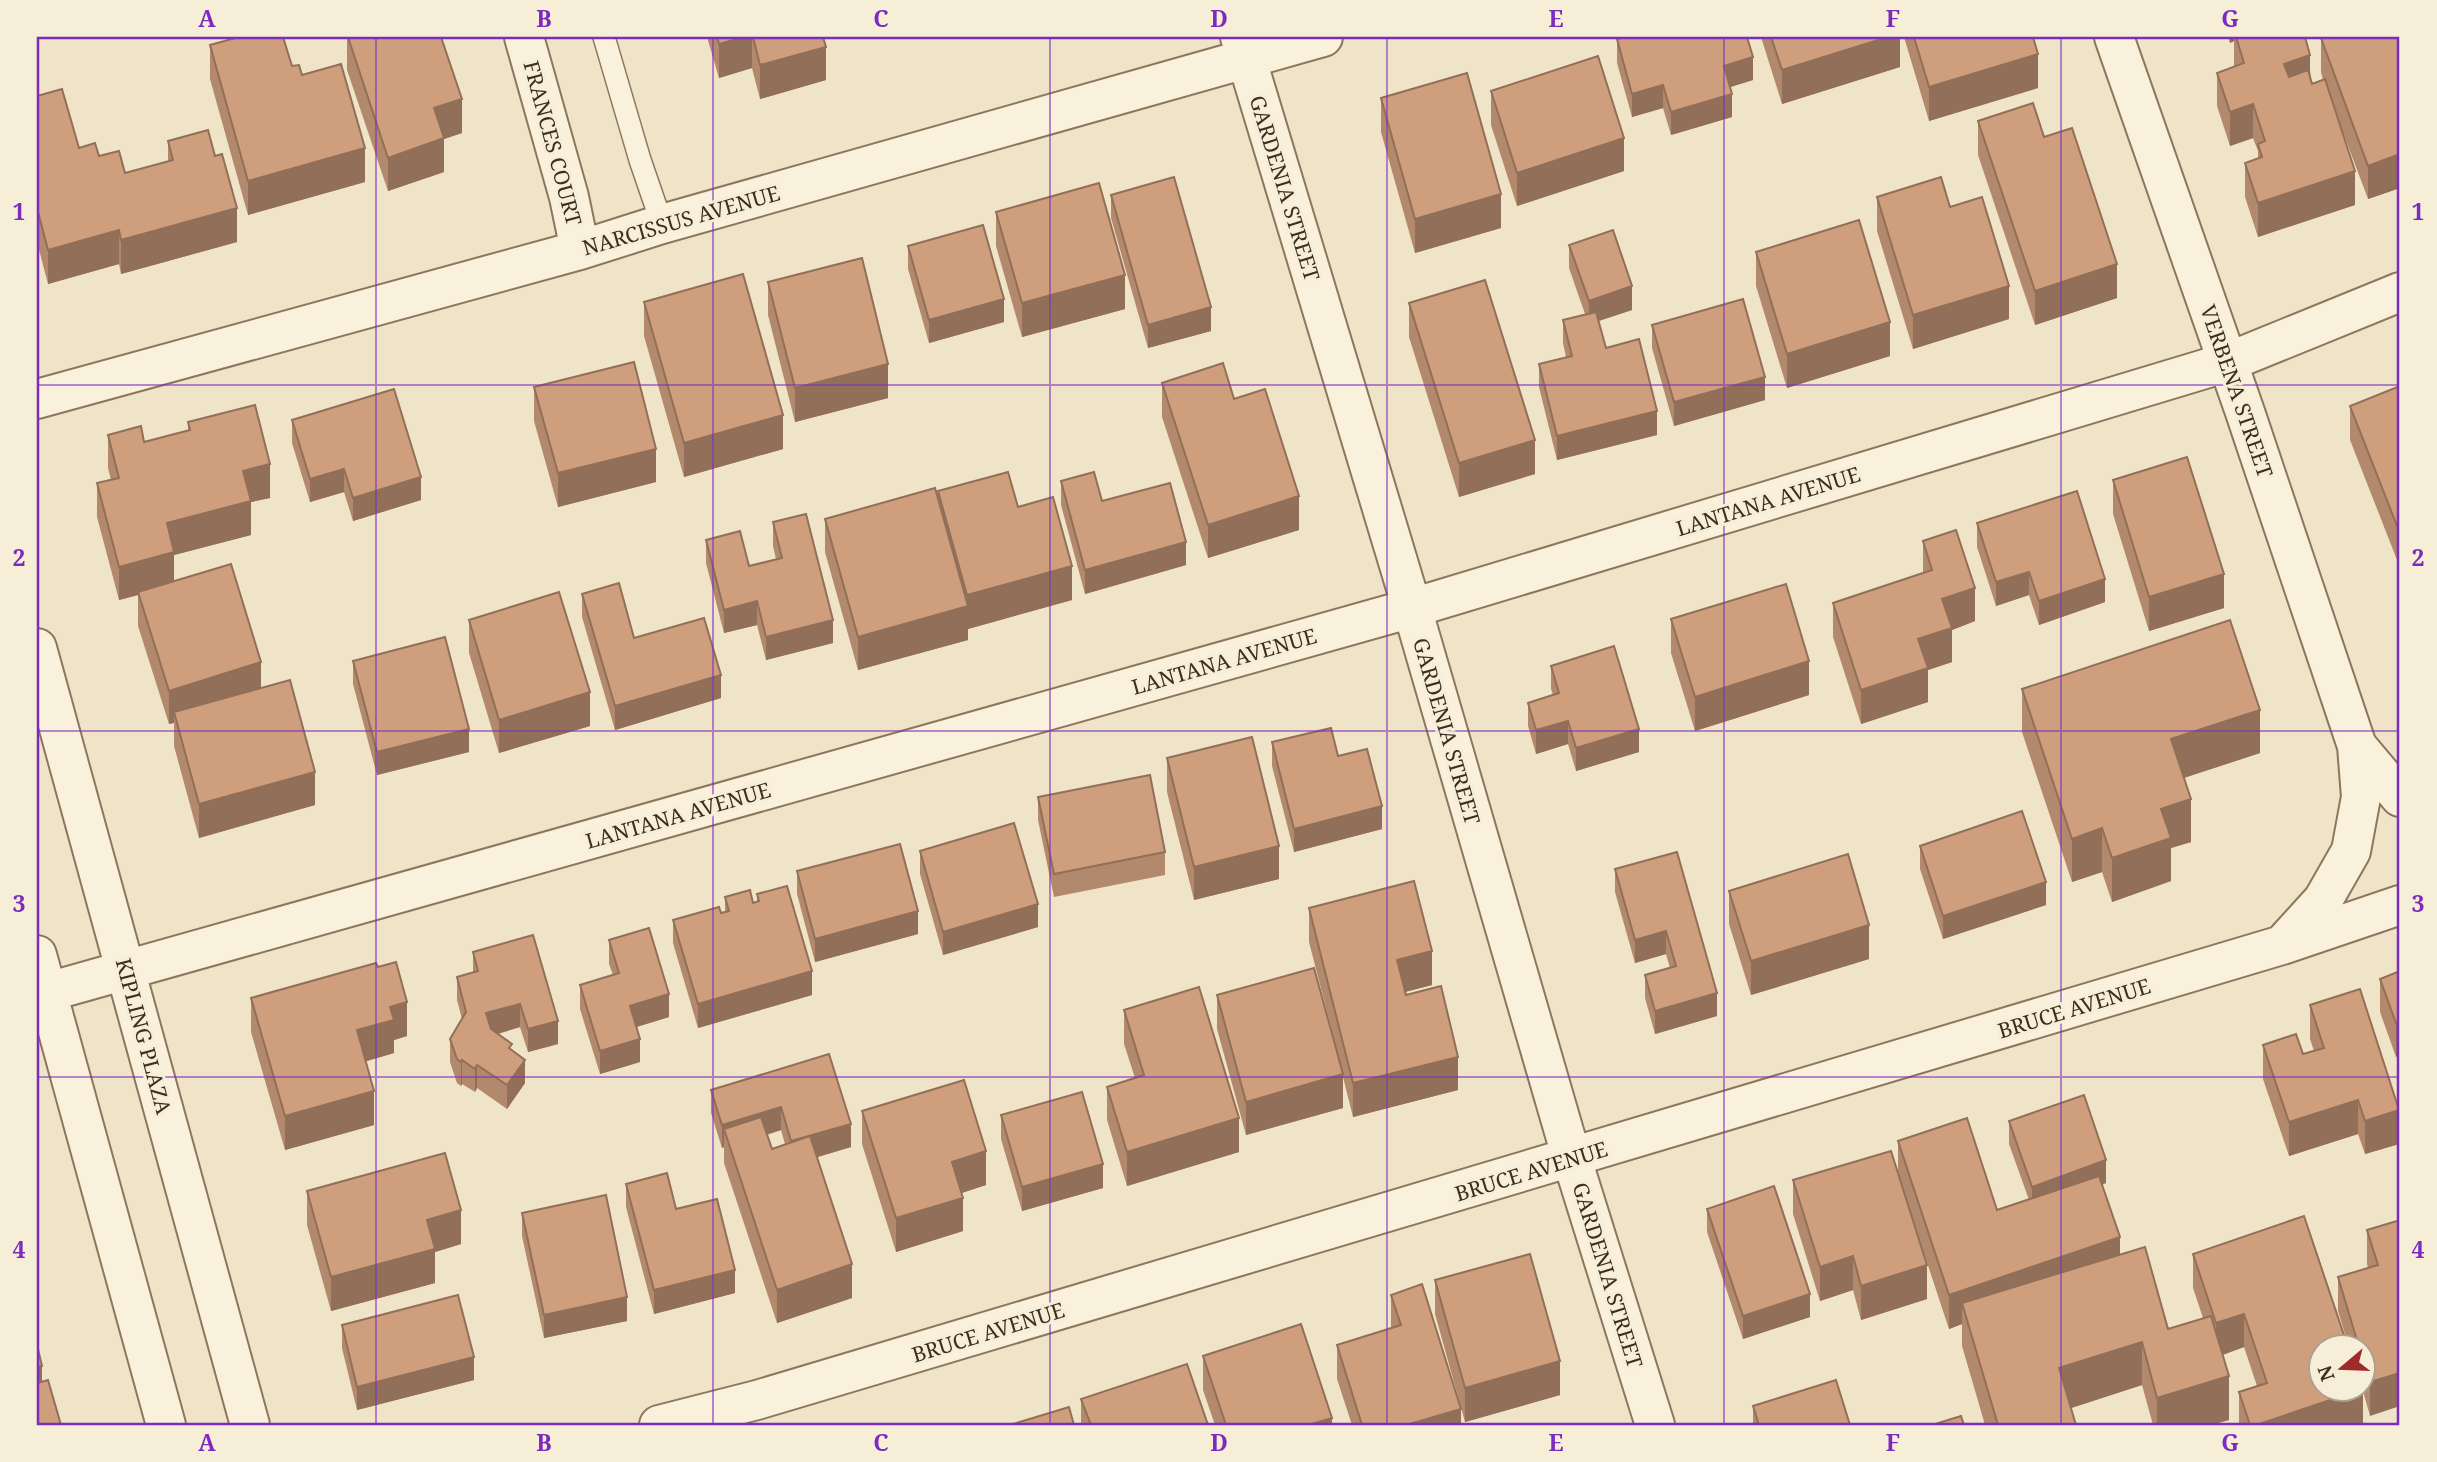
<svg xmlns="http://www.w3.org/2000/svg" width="2437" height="1462" font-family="'Noto Serif',serif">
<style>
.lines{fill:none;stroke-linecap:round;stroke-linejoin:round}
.lane-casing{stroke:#8d765c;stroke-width:24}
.street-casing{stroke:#8d765c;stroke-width:42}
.lane{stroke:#faf1dc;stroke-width:21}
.street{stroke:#faf1dc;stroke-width:38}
.wall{fill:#b2896c;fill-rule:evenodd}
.shaded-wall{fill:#916f58}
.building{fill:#cf9f7d;stroke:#916f58;stroke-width:2}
.grid{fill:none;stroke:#7b2cbf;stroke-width:2;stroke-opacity:0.55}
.labels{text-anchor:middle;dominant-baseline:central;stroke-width:6;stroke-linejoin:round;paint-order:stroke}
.street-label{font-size:21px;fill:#3d2e20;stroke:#f7eed8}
.neatline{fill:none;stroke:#7b2cbf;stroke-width:2.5}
.grid-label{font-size:23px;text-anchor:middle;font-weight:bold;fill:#7b2cbf}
</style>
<rect width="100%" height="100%" fill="#f0e4c8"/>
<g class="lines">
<defs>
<path id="lane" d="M604,37l36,123 22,64"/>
<path id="street" d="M524,37l45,160 11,53
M1240,37l172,571 160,551 83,266
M2114,37l131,375 112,334 4,51 -10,54 -28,49 -40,44
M37,399l543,-149 82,-26 661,-187
M37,648l213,777
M2357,746l43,51
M37,955l129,470
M37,995l1375,-387 816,-246 172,-70
M659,1425l98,-25 1525,-455 118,-40"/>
</defs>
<use href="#lane" class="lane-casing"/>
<use href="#street" class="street-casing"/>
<use href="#lane" class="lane"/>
<use href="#street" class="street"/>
</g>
<path class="wall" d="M347,37l115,96 -18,6v33l-56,19 -41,-121z
M707,37h116l3,43 -66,19 -8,-31 -33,10z
M1761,37h139v30l-118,37z
M1904,37h129l5,51 -109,33z
M2228,37h77l7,47 11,-4 -2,-8v-34l79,-1v151l-32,11 -27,-72 14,78 -97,32 -13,-40v-34l13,-4v-8l-5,-13 -23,8 -13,-40v-33l17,-6v-26l-4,2z
M1617,39l136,41 -23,7 2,30 -61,18 -8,-27 -31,9 -15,-54z
M210,45l82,21 73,116 -117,33 -38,-136z
M1491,91l133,80 -107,35 -26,-81z
M37,96l42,52 20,8 26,17 43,-12v-20l69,101 -116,32 -2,-10 -71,20 -11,-42z
M1381,98l120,130 -86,25 -34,-121z
M1978,121l66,16 73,161 -82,27 -57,-170z
M1111,195l100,136 -63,17 -37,-130z
M1877,197l73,10 59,112 -96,30 -36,-118z
M996,212l129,97 -103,28 -26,-91z
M1569,245l63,65 -33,11 7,27 51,87 -100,25 -18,-73v-23l27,-7 -3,-14v-23l22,-6 -16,-46z
M908,246l96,76 -75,21 -21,-74z
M1756,252l134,104 -103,32 -31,-102z
M768,282l120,116 -93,24 -27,-107z
M644,302l139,147 -99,28 -40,-141z
M1409,303l126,171 -76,23 -50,-160z
M1652,325l113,75 -91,26 -22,-78z
M1162,383l72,16 65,131 -91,28 -46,-141z
M2400,386l-1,179 -49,-125v-34z
M534,387l122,95 -98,25 -24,-86z
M292,420l129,80 -68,21 -9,-29 -34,10 -18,-59z
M188,422l82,76 -19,4v33l-77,20v26l87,107 54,117 -116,33 -25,-92v-23l-5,1 -31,-98v-31l-19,5 -22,-83v-34l14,-3 -3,-12v-33l36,7 44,-11z
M2113,480l111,128 -75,23 -36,-117z
M1061,481l41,20 84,64 -101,29 -24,-89z
M938,491l80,16 54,93 -104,29v11l-110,30 -33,-118v-33l113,-18z
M773,522l60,121 -67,17 -9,-35 -33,8 -18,-70v-23l43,26 27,-7 -3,-13z
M1977,523l128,79 -66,23 -10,-30 -33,11 -19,-59z
M1923,541l52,80 -23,9v32l-24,8v32l-67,22 -28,-87v-34l90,-30z
M582,594l52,44 87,60 -106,32 -33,-113z
M1671,619l138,76 -114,36 -24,-78z
M469,620l121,106 -91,27 -30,-100z
M353,661l116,91 -92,23 -24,-91z
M1551,666l88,86 -63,19 -8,-27 -32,10 -8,-28v-23l25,-8 -2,-6z
M2022,689l238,64 -76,25 7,64 -20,6v33l-59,21 -10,-30 -30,10 -50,-150z
M1272,742l66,14 44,73 -88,23 -22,-86z
M1167,758l112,121 -85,21 -27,-108z
M1038,797l127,55v23l-111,22 -16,-77z
M1920,846l126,59 -103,34 -23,-70z
M920,851l118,76 -95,28 -23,-81z
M1677,852l40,164 -62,18 -10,-36v-23l25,-7 -4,-14 -31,9 -20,-71v-23z
M797,871l121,63 -103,28 -18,-68z
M1729,891l140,68 -118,36 -22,-71z
M757,894l55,101 -114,33 -25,-85v-23l52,-8v-15l28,6 4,-2z
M1309,908l123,77 -27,7 1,3 52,95 -105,27 -10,-40v31l-97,27 -29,-106v-34l118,48 -26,-101z
M609,940l60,77 -33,10 4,35 -40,12 -20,-65v-24l33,-10 -4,-11z
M473,952l85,92 -30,8 -8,-25 -22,7 14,17 13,32 -18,26 -30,-21 -2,4 -13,-8 -1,2 -4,-3 -7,-21v-23l12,-20 -5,-19v-23l16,-5z
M2400,971l-4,86 -16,-45v-33z
M251,998l156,38 -13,4v13l-28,8 8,64 -89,25 -34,-118z
M2310,1005l89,139 -34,10 -7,-20 -69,22 -26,-77v-34l40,9 11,-3 -4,-12z
M1124,1010l115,142 -112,34 -20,-66v-33l28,-9 -11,-34z
M829,1054l22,93 -34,10 35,141 -75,25 -53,-160v-16l-2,1 -11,-35v-23zM781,1130l4,14 -13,5 -5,-14z
M862,1111l124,74 -24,8 1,38 -67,21 -34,-108z
M1001,1115l102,73 -81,23 -21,-72z
M2009,1121l97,62 -4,2 18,70 48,74 35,-11 -10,-30v-34l128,135h42v-42h-14l-11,-36v-34l30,-9 -1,-4v-34l33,-10 -30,196 -7,-25v32l-7,2h-117v-33l18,-6 -13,-39 -21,8 6,65 -19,5h-57l-11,-40 -71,23 5,17h-91l-23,-79v-22l-13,5 -41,-124 19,94 -66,21 -8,-30 -33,11 -27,-87v-34l105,-7v-32l99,69 32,-10 -20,-56z
M626,1184l50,25 59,84 -81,21 -28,-107z
M307,1191l154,53 -26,8v31l-104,28 -24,-86z
M1707,1209l103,108 -67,22 -36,-107z
M522,1213l105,108 -83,17 -22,-102z
M1435,1280l125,115 -95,27 -30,-108z
M1391,1295l70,130h-109l-15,-46v-34l54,-17z
M342,1325l132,55 -117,30 -15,-62z
M1203,1356l129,69h-117l-12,-35z
M1081,1399l127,26h-127z
M1753,1406l97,19h-97z"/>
<path class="shaded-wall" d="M744,37h8v31l-33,10v-34z
M1888,37h12v30l-118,37v-34z
M2230,37h4v4l-4,2z
M826,47v33l-66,19v-34z
M2038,54v34l-109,33v-34z
M2310,55v33l-26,9v-33z
M1753,57v23l-29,9v-23z
M1663,85v23l-31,9v-23z
M1732,94v23l-61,18v-23z
M462,99v34l-18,6v33l-56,19v-33l46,-50z
M2253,104v34l-23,8v-34z
M1624,138v33l-107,35v-33z
M365,148v34l-117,33v-34z
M2400,154v34l-32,11v-33z
M2355,171v34l-97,32v-34z
M1501,194v34l-86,25v-34z
M237,208v34l-116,32v-34z
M119,230v34l-71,20v-34z
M2117,264v34l-82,27v-34z
M1125,275v34l-103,28v-34z
M1632,286v24l-43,14v-23z
M2009,286v33l-96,30v-34z
M1004,299v23l-75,21v-23z
M1211,307v24l-63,17v-23z
M1890,322v34l-103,32v-34z
M888,364v34l-93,24v-34z
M1765,377v23l-91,26v-24z
M1657,411v24l-100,25v-24z
M783,415v34l-99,28v-34z
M1535,440v34l-76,23v-34z
M656,449v33l-98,25v-34z
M270,464v34l-19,4v33l-77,20v31l-36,6v3l-19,5v-33l48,-44 76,-52z
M344,469v23l-34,10v-23z
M421,477v23l-68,21v-23z
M1299,496v34l-91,28v-33z
M2399,531h1v33l-1,1z
M1186,542v23l-101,29v-24z
M1072,566v34l-104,29v11l-110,30v-33l109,-31v-11z
M2029,572v23l-33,11v-24z
M2224,574v34l-75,23v-34z
M2105,579v23l-66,23v-24z
M1975,588v33l-23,9v32l-24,8v32l-67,22v-34l57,-51 24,-40z
M757,601v24l-33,8v-23z
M833,620v23l-67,17v-23z
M1809,661v34l-114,36v-34z
M261,662v34l-87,16v11l-5,1v-33z
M721,675v23l-106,32v-24z
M590,692v34l-91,27v-33z
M2260,710v43l-89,29v-43z
M1568,721v23l-32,10v-24z
M469,729v23l-92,23v-23z
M1639,729v23l-63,19v-23z
M315,772v33l-116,33v-34z
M2191,799v43l-20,6v33l-59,21v-44l49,-49z
M1382,806v23l-88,23v-23z
M2102,828v44l-30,10v-43z
M1279,846v33l-85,21v-33z
M2046,882v23l-103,34v-23z
M1038,904v23l-95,28v-23z
M918,911v23l-103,28v-23z
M1869,925v34l-118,36v-34z
M1666,931v23l-31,9v-23z
M1432,951v34l-35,9v-34z
M812,971v24l-114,33v-24z
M1717,993v23l-62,18v-23z
M669,994v23l-39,12v-23z
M407,1002v34l-13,4v13l-37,11v-34l33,-23z
M520,1004v23l-34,10v-24z
M558,1021v23l-30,8v-23z
M2400,1022v34l-4,1v-34z
M640,1039v23l-40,12v-23z
M1458,1057v33l-105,27v-34z
M462,1060v24l-1,2v-24z
M525,1060v23l-18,26v-24z
M477,1065v23l-2,4v-23z
M1343,1074v34l-97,27v-33z
M374,1091v34l-89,25v-34z
M2358,1100v34l-69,22v-34z
M781,1107v23l-52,16 -5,-17v18l-2,1v-23z
M2399,1110v34l-34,10v-33z
M1239,1118v34l-112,34v-34z
M851,1124v23l-60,18v-24z
M986,1151v34l-34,11v-34z
M2106,1160v23l-74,27v-23z
M1103,1164v24l-81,23v-24z
M963,1198v33l-67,21v-34z
M461,1210v34l-26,8v31l-104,28v-34l96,-57z
M2120,1237v34l-158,32v21l-13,5v-34z
M1853,1256v34l-33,11v-34z
M852,1264v34l-75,25v-33z
M1927,1265v34l-66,21v-34z
M735,1270v23l-81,21v-24z
M1810,1294v23l-67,22v-23z
M627,1297v24l-83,17v-23z
M2244,1314v33l-28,10v-34z
M2142,1342v43l-83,27v-44z
M474,1357v23l-117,30v-23z
M1560,1361v34l-95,27v-34z
M42,1366v23l-5,2v-24z
M2400,1373v33l-30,10v-34z
M2229,1376v44l-19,5h-53v-27z
M2363,1389v34l-7,2h-100z
M1461,1409v16h-55z
M1332,1418v7h-24z"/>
<path class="building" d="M239,37h44l9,29 7,-1 3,10 39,-11 24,84 -117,33 -38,-136z
M348,37h93l21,62 -28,9 10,30 -56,20z
M717,37h27l-25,7z
M753,37h70l3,10 -66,18z
M1626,37h121l6,20 -29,9 8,28 -61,18 -8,-27 -31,9 -15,-55z
M1771,37h117l-106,33z
M1914,37h119l5,17 -109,33z
M2236,37h69l5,18 -26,9 5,13 19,-7 4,14 13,-5 30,92 -97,32 -13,-40 17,-6 -4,-13 7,-3 -12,-37 -23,8 -13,-39 27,-10z
M2326,37h74v117l-32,12 -47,-128z
M1598,56l26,82 -107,35 -26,-82z
M1467,73l34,121 -86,25 -34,-121z
M62,89l17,59 16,-5 4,13 20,-5 6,22 48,-13 -5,-19 40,-11 7,26 7,-2 15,54 -116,32 -2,-10 -71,20 -11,-42v-112z
M2033,103l11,34 28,-9 45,136 -82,27 -57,-170z
M1174,177l37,130 -63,18 -37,-130z
M1941,177l9,30 32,-10 27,89 -96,29 -36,-118z
M1099,183l26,92 -103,28 -26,-91z
M1859,220l31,102 -103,32 -31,-102z
M983,225l21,74 -75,21 -21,-74z
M1613,230l19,56 -43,15 -20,-56z
M862,258l26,106 -93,24 -27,-106z
M743,274l40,141 -99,28 -40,-141z
M1485,280l50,160 -76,23 -50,-160z
M1743,299l22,78 -91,25 -22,-77z
M1596,312l10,36 33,-9 18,72 -100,25 -18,-72 33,-8 -9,-36z
M634,362l22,87 -98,24 -24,-86z
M1223,363l11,36 31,-10 34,107 -91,29 -46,-142z
M2400,386v145h-1l-49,-125z
M394,389l27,88 -68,21 -9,-29 -34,10 -18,-59z
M255,405l15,59 -27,7 8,30 -84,22 7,29 -55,15 -22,-84 22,-5 -11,-43 33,-9 3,16 46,-12 -2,-8z
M2187,457l37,117 -75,23 -36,-117z
M1008,472l10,35 35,-10 19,69 -105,29 -29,-104z
M1094,472l8,29 68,-18 16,59 -101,28 -24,-89z
M935,488l33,118 -110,31 -33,-118z
M2077,491l28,88 -66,22 -10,-29 -33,10 -19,-59z
M806,514l27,106 -67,17 -9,-36 -33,9 -18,-70 34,-9 9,35 33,-8 -9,-36z
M1956,530l19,58 -33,11 10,29 -34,11 10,29 -67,22 -28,-87 99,-33 -9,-29z
M231,564l30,98 -92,29 -31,-99z
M619,583l15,55 70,-20 17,57 -106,31 -33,-112z
M1786,584l23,77 -114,36 -24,-78z
M559,592l31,100 -91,28 -30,-100z
M2230,620l30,90 -89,29 20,60 -30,10 10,29 -59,20 -10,-30 -30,11 -50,-150z
M445,637l24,92 -92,23 -24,-91z
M1614,646l25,83 -63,19 -8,-27 -32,9 -8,-27 31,-10 -8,-27z
M290,680l25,92 -116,32 -25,-92z
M1331,728l7,28 29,-7 15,57 -88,23 -22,-87z
M1252,737l27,109 -85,21 -27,-109z
M1150,775l15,77 -111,22 -16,-77z
M2022,811l24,71 -103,34 -23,-70z
M1014,823l24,81 -95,28 -23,-81z
M900,844l18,67 -103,28 -18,-68z
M1677,852l40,141 -62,18 -10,-36 31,-9 -10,-35 -31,9 -20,-71z
M1848,854l21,71 -118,36 -22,-70z
M1414,881l18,70 -35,9 9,35 35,-9 17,71 -105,26 -44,-175z
M787,886l25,85 -114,33 -25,-84 46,-13 2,6 8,-2 -4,-14 25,-7 3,13 6,-2 -2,-7z
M649,928l20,66 -39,12 10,33 -40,12 -20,-66 39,-12 -10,-33z
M533,935l25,86 -30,8 -8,-25 -34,9 5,16 21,15 -3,4 16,12 -18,25 -30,-20 -2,4 -13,-9 -1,2 -4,-3 -7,-20 16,-27 -9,-35 21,-6 -5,-19z
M396,962l11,40 -17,5 4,13 -37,10 17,61 -89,25 -34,-118 125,-35 2,4z
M1314,968l29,106 -97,28 -29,-107z
M2400,971v51l-4,1 -16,-44z
M1199,987l40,131 -112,34 -20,-65 37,-12 -20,-65z
M2360,989l39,121 -34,11 -7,-21 -69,22 -26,-77 33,-11 7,20 21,-6 -14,-43z
M829,1054l22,70 -60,17 -10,-34 -59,18 -11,-35z
M964,1080l22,71 -34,11 11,36 -67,20 -34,-107z
M1082,1092l21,72 -81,23 -21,-72z
M2084,1095l22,65 -74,27 -23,-66z
M761,1117l11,32 38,-13 42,128 -75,26 -53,-161z
M1967,1118l30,92 102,-34 21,61 -171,58 -51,-154z
M1891,1151l36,114 -66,21 -8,-30 -33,11 -27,-87z
M445,1153l16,57 -34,10 8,29 -104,28 -24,-86z
M667,1173l9,36 41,-10 18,71 -81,20 -28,-106z
M1774,1186l36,108 -67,22 -36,-107z
M606,1195l21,102 -83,18 -22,-102z
M2304,1216l44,131h-27v42h42l-107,36h-6l-11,-33 28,-9 -23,-69 -28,9 -23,-69z
M2400,1220v153l-30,9 -7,-22v-13h-4l-21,-70 40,-12 -11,-35z
M2145,1247l23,82 43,-13 18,60 -72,22 -15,-56 -83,26 17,57h-78l-36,-122z
M1530,1254l30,107 -95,27 -30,-108z
M1422,1284l39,125 -55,16h-44l-25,-80 64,-20 -10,-30z
M458,1295l16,62 -117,30 -15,-62z
M1301,1324l31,94 -24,7h-82l-23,-69z
M37,1345l5,21 -5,1z
M1187,1364l21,61h-117l-10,-26z
M48,1380l13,45h-24v-42z
M1836,1380l14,45h-91l-6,-19z
M1069,1407l5,18h-64z
M1961,1416l3,9h-32z"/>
<path class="grid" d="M376,37v1388M713,37v1388M1050,37v1388M1387,37v1388M1724,37v1388M2061,37v1388M37,385h2363M37,731h2363M37,1077h2363"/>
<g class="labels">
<g class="street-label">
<text transform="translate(553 143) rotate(75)">FRANCES COURT</text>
<text transform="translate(1285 188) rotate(73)">GARDENIA STREET</text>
<text transform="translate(681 220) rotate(-16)">NARCISSUS AVENUE</text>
<text transform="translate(2237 391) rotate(71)">VERBENA STREET</text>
<text transform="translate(1768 501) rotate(-17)">LANTANA AVENUE</text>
<text transform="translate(1224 661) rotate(-16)">LANTANA AVENUE</text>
<text transform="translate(1447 731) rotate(74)">GARDENIA STREET</text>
<text transform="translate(678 815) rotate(-16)">LANTANA AVENUE</text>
<text transform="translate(2074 1008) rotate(-17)">BRUCE AVENUE</text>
<text transform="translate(144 1036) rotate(75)">KIPLING PLAZA</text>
<text transform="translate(1531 1171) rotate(-17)">BRUCE AVENUE</text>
<text transform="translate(1608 1275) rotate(73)">GARDENIA STREET</text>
<text transform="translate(988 1332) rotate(-17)">BRUCE AVENUE</text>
</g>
</g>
<rect width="2437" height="1462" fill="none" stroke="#f7eed8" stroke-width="77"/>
<g transform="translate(2342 1368) rotate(251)"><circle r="33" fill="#f7eed8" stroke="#ada18e" stroke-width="2"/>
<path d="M0-5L12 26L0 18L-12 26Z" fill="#9e2a2b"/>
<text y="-10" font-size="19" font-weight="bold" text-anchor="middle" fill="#3d2e20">N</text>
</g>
<rect x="38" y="38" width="2360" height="1386" class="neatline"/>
<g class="grid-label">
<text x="207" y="27">A</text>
<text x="544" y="27">B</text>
<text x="881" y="27">C</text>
<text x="1219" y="27">D</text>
<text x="1556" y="27">E</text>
<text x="1893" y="27">F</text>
<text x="2230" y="27">G</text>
<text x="19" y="220">1</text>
<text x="2418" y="220">1</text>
<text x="19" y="566">2</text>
<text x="2418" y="566">2</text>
<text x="19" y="912">3</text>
<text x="2418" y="912">3</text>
<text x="19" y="1258">4</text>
<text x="2418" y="1258">4</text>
<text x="207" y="1451">A</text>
<text x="544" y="1451">B</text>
<text x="881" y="1451">C</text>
<text x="1219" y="1451">D</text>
<text x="1556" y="1451">E</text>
<text x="1893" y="1451">F</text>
<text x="2230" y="1451">G</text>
</g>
</svg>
